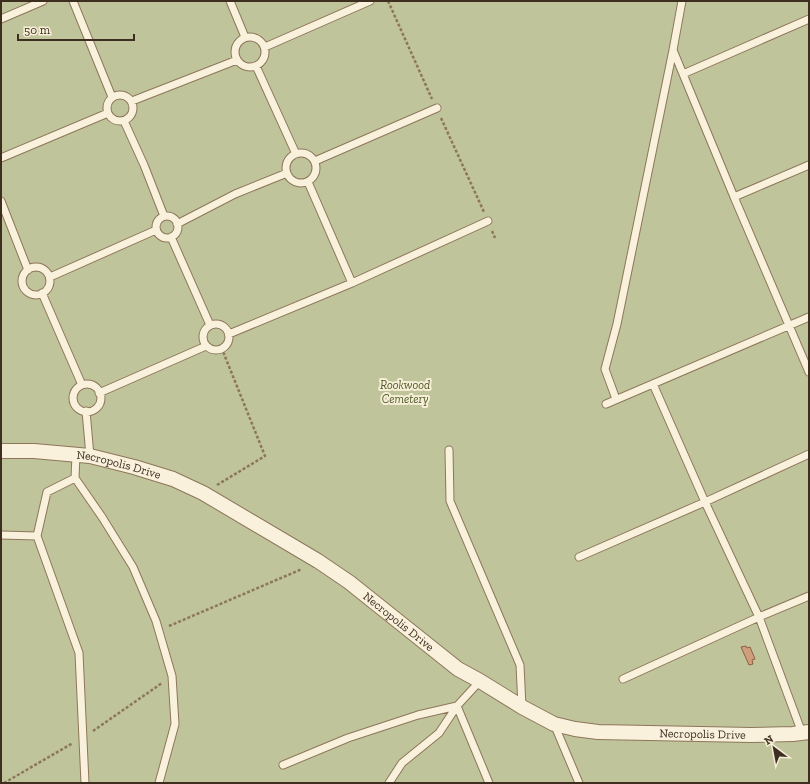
<svg xmlns="http://www.w3.org/2000/svg" width="810" height="784" font-family="'Zilla Slab',serif">
<style>
.cemetery{fill:#bfc49a}
.building{fill:#cf9f7d;stroke:#8d5f41}
.lines{fill:none;stroke-linecap:round;stroke-linejoin:round}
.lane-casing{stroke:#8d765c;stroke-width:9}
.street-casing{stroke:#8d765c;stroke-width:16}
.path{stroke:#8d765c;stroke-width:2.5;stroke-dasharray:3 2;stroke-linecap:butt}
.lane{stroke:#faf1dc;stroke-width:7}
.street{stroke:#faf1dc;stroke-width:14}
.labels{text-anchor:middle;dominant-baseline:central;stroke-width:4;stroke-linejoin:round;paint-order:stroke}
.park-label{font-size:12px;font-style:italic;fill:#4d5a26;stroke:#f7eed8}
.street-label{font-size:12px;fill:#3d2e20;stroke:#f7eed8}
</style>
<rect width="100%" height="100%" fill="#f0e4c8"/>
<path class="cemetery" d="M1,1h808v782h-808z"/>
<path class="building" d="M746,646l1,2 3,-1 5,12 -3,1 1,4 -4,1 -8,-18z"/>
<g class="lines">
<defs>
<path id="lane" d="M73,1l39,96
M230,1l15,36
M682,1l-9,49 61,147 75,-32
M1,19l42,-18
M235 52a15 15 0 1 1 30 0a15 15 0 1 1-30 0Z
M265,47l105,-46
M256,66l40,88
M683,74l126,-55
M107 108a13 13 0 1 1 26 0a13 13 0 1 1-26 0Z
M132,101l105,-41
M124,121l20,44 20,51
M286 168a15 15 0 1 1 30 0a15 15 0 1 1-30 0Z
M1,158l107,-45
M315,161l122,-53
M734,197l75,175
M1,201l27,69
M156 227a11 11 0 1 1 22 0a11 11 0 1 1-22 0Z
M177,224l58,-30 52,-21
M171,237l39,88
M22 281a14 14 0 1 1 28 0a14 14 0 1 1-28 0Z
M50,277l106,-47
M352,283l136,-62
M42,293l40,92
M203 337a13 13 0 1 1 26 0a13 13 0 1 1-26 0Z
M229,334l123,-51 -44,-101
M653,384l52,118 54,115 50,-21
M73 398a14 14 0 1 1 28 0a14 14 0 1 1-28 0Z
M99,393l107,-47
M616,399l-11,-30 12,-45 56,-274
M606,404l203,-87
M86,411l4,45
M449,450l1,51 70,164 2,42
M76,455l-1,23 27,39 31,50 23,54 16,55 3,48 -16,59
M75,478l-28,14 -10,44 42,117 6,130
M1,535l36,1
M579,557l126,-55 104,-48
M623,679l136,-62 43,116
M554,724l25,59
M283,765l65,-27 70,-23 39,-9 32,77
M389,783l13,-20 37,-30 18,-27 23,-25"/>
<g id="street">
<path id="s1" d="M1,451h33l56,5 44,11 39,12 30,14 115,68 31,21 109,87 22,12 42,26 32,17 21,5 23,3 153,3 42,-1 16,-2"/>
</g>
</defs>
<use href="#lane" class="lane-casing"/>
<use href="#street" class="street-casing"/>
<path class="path" d="M388,1l44,98
M441,118l43,94
M492,231l3,7
M217,485l48,-29 -43,-107
M169,626l133,-57
M93,731l69,-48
M4,783l69,-40"/>
<use href="#lane" class="lane"/>
<use href="#street" class="street"/>
</g>
<g class="labels">
<g class="park-label">
<text x="405" y="385">Rookwood<tspan x="405" dy="14">Cemetery</tspan></text>
</g>
<g class="street-label">
<text stroke="none"><textPath href="#s1" startOffset="119">Necropolis Drive</textPath></text>
<text stroke="none"><textPath href="#s1" startOffset="443">Necropolis Drive</textPath></text>
<text stroke="none"><textPath href="#s1" startOffset="779">Necropolis Drive</textPath></text>
</g>
</g>
<rect width="810" height="784" fill="none" stroke="#3d2e20" stroke-width="4"/>
<g transform="translate(774 748) rotate(328)" stroke="#f7eed8" stroke-width="3" paint-order="stroke">
<path d="M0-3L7 15L0 10L-7 15Z" fill="#3d2e20"/>
<text y="-6" font-size="11" font-weight="bold" text-anchor="middle" fill="#3d2e20">N</text>
</g>
<path d="M18 34v6h116v-6" fill="none" stroke="#3d2e20" stroke-width="2"/>
<text x="24" y="34" font-size="12" fill="#3d2e20" stroke="#f7eed8" stroke-width="3" paint-order="stroke">50 m</text>
</svg>
